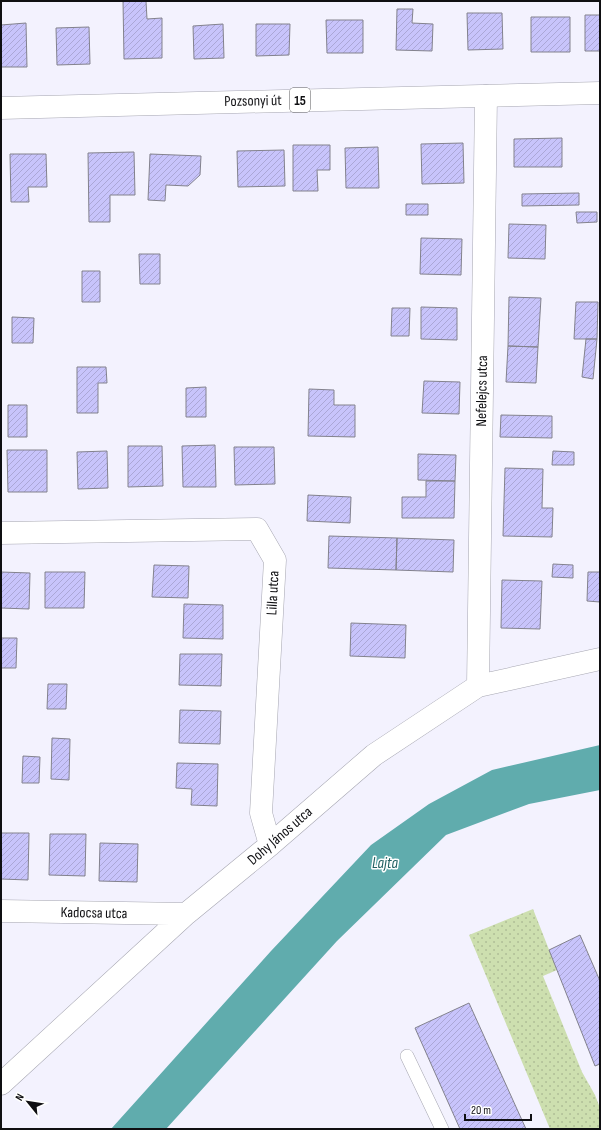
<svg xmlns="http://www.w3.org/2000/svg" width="601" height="1130" font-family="'Sofia Sans Condensed',sans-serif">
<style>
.grass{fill:url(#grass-dots)}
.water{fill:#60acad}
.building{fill:url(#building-hatch);stroke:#83828d}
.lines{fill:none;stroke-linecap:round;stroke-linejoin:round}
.service-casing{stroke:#a6a6b1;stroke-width:14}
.minor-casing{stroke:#a6a6b1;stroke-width:23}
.primary-casing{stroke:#a6a6b1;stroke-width:23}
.service{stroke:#fff;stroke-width:13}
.minor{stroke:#fff;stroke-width:22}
.primary{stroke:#fff;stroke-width:22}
.labels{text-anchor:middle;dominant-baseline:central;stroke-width:3;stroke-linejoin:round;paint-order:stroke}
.shield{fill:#fff;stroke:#575759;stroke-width:1}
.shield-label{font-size:14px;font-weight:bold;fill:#0f0f12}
.street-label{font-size:15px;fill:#0f0f12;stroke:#fff}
.water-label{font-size:16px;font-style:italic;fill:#216162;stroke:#fff}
</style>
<defs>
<pattern id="grass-dots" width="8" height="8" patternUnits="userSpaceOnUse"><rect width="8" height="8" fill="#cddfaf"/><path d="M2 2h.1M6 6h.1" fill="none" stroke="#afbe96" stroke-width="1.8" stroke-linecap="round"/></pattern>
<pattern id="building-hatch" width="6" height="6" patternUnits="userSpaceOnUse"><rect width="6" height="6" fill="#c8c4fb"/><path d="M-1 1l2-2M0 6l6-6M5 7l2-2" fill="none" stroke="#aba7d6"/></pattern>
</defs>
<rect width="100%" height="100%" fill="#f3f2fe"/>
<path class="grass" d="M533,909l24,61 -14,6 39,96 13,23 5,13v21h-50l-81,-194z"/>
<path class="water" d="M600,745v45l-71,14 -83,31 -109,106 -171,188h-55l160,-178 100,-106 58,-41 63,-34z"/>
<path class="building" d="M123,1h23l1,18 15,-1v40l-38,1z
M397,9h16l-1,14 21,1 -1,27 -36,-1z
M467,13h35l1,36 -35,1z
M585,15h15v36h-15z
M531,17h39v35h-39z
M326,20h37v33h-36z
M26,23l1,44h-26v-42z
M223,24l1,34 -30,1 -1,-33z
M256,24h34l-1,31 -33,1z
M89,27l1,37 -33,1 -1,-37z
M562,138v29h-48v-28z
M463,143l1,40 -42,1 -1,-40z
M293,145h37v25h-13l1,21h-25z
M378,147l1,41h-33l-1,-40z
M284,150l1,36 -47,1 -1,-36z
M134,152l1,43h-25v27h-21l-1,-69z
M10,154h36l1,33h-19l1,15h-18z
M150,154l51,2 -1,19 -12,11 -22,-1 -1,16 -17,-1z
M579,193v12l-57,1v-12z
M406,204h22v11h-22z
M576,212h21v10l-20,1z
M509,224l37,1 -1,34 -37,-1z
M421,238l41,1 -1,36 -41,-1z
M139,254h21v30h-20z
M82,271h18v31h-18z
M509,297l32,1 -3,49 -30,-1z
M576,302h22l-1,37h-23z
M421,307l36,1v32l-36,-1z
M392,308h18l-1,28h-18z
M12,317l22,1 -1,25h-21z
M586,339h11l-4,40 -11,-2z
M508,346l30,1 -2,36 -30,-1z
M77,367h29l1,16h-9v30h-21z
M424,381l36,1 -1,32 -37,-1z
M206,387v30h-20v-29z
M309,389l25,1v15h21v32l-47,-1z
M8,405h19v32h-19z
M501,415l51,1v22l-52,-1z
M215,445l1,42h-33l-1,-41z
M128,446h34l1,40 -35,1z
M234,447h40l1,37 -40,1z
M7,450h40v42h-39z
M107,451l1,37 -30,1 -1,-37z
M553,451l21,1v13h-22z
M418,454l38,1 -1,26 -37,-1z
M505,468l38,1 -1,39h11l-1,29 -49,-1z
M426,481h29l-1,37h-52v-21h24z
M308,495l43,2 -1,26 -43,-2z
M329,536l68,2 -1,32 -68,-2z
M397,538l57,2 -1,32 -57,-2z
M553,564l20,1v13l-21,-1z
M154,565l35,1 -1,32 -36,-1z
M1,572l29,1 -1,36 -28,-1z
M45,572h40l-1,36h-39z
M588,572h12v30l-13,-1z
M502,580l40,1 -2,48 -39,-1z
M184,604l39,1v34l-40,-1z
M351,623l55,2 -1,33 -55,-2z
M1,638h16l-1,30h-15z
M180,654h42l-1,32 -42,-1z
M48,684h19l-1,25h-19z
M180,710l41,1 -1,33 -41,-1z
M52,738l18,1 -1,41 -18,-1z
M23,756l17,1 -1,26h-17z
M177,763l41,1 -1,42 -26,-1 1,-16 -16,-1z
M1,833h28l-1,47 -27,-1z
M50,834h36l-1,42 -36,-1z
M100,843l38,1 -1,38 -38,-1z
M580,935l20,46v83l-5,2 -46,-116z
M469,1003l57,126h-66l-45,-101z"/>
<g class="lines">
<defs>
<path id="service" d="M407,1056l35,73"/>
<path id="minor" d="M1,533l256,-4 18,31 -14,253 9,32
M478,686l8,-590
M1,911l185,3
M1,1084l185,-170 84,-69 104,-90 104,-69 122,-27"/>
<path id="primary" d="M1,108l599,-15"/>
</defs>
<use href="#service" class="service-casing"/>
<use href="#minor" class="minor-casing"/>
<use href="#primary" class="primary-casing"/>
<use href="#service" class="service"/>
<use href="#minor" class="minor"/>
<use href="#primary" class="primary"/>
</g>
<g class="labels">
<rect class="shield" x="290" y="88" width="20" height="24" rx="3"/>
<g class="shield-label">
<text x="300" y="100">15</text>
</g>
<g class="street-label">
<text transform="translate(253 101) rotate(-1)">Pozsonyi út</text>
<text transform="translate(482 391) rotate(-89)">Nefelejcs utca</text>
<text transform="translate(273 593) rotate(-87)">Lilla utca</text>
<text transform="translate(280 836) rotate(-41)">Dohy János utca</text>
<text transform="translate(94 913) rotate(1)">Kadocsa utca</text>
</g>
<g class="water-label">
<text x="385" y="863">Lajta</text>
</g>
</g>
<rect width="601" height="1130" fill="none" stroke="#0f0f12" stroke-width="4"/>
<g transform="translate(28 1102) rotate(300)" stroke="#ffffff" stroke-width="3" paint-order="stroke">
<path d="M0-3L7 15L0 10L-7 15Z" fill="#0f0f12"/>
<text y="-6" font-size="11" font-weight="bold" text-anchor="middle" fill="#0f0f12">N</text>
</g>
<path d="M465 1114v6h66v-6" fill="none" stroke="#0f0f12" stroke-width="2"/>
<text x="471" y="1114" font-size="12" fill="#0f0f12" stroke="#ffffff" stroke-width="3" paint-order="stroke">20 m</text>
</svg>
